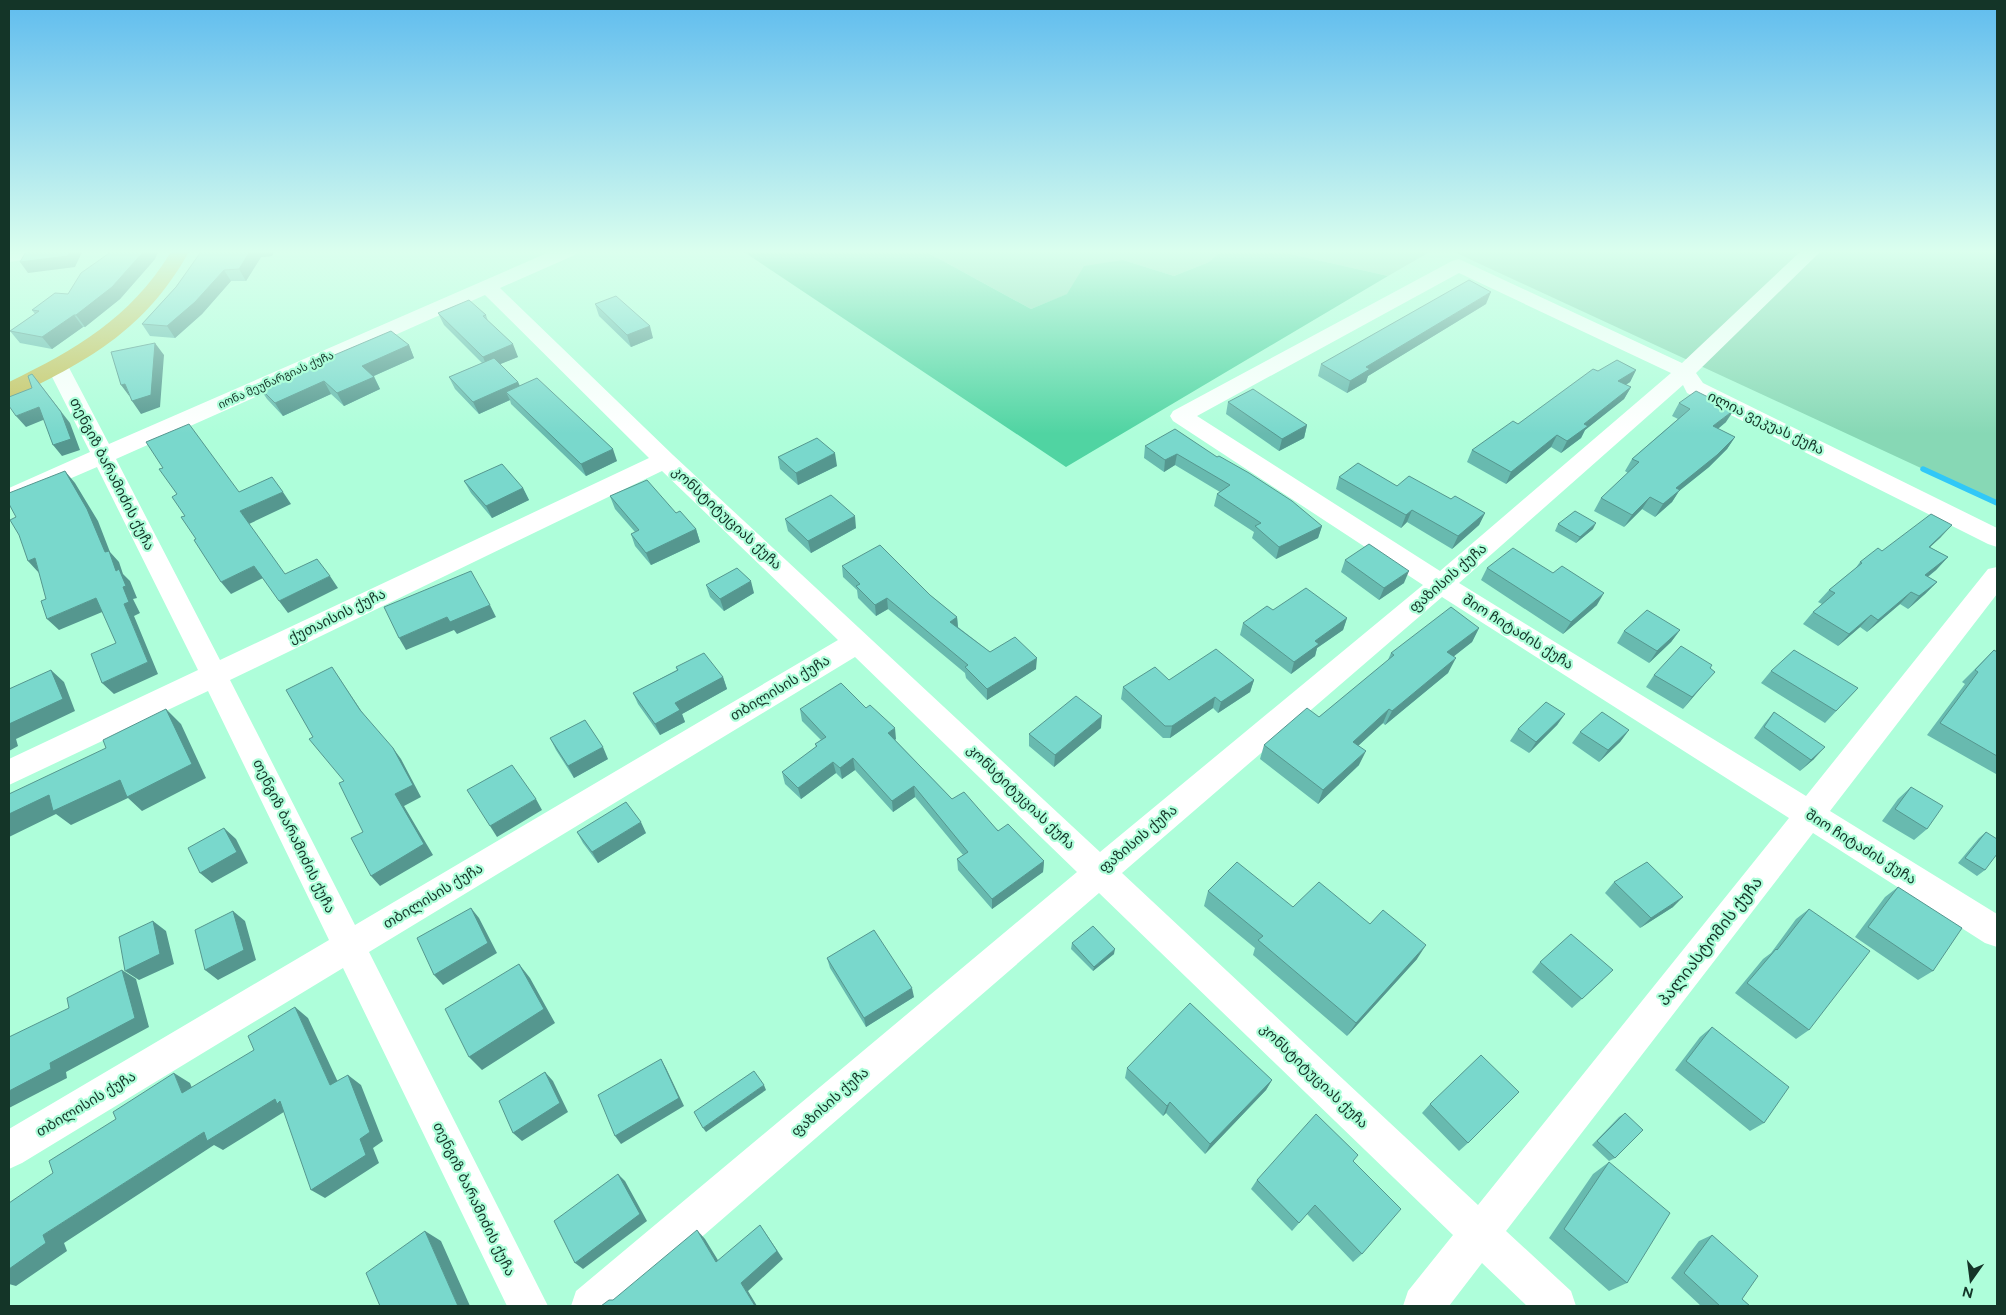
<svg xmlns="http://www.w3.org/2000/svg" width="2006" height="1315" font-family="Figtree,'Noto Sans Georgian',sans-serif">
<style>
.green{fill:#87d8b5}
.forest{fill:#50d4a2}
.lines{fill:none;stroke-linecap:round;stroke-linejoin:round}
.stream{stroke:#31c8f7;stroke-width:5.5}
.minor{fill:#fff;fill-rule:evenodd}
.trunk{fill:#c8c25f;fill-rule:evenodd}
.wall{fill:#68baaf}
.shaded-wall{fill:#55978f}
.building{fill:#79d8cc;stroke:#55978f}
.labels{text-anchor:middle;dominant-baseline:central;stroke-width:4.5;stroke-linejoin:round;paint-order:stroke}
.far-street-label{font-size:11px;fill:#143528;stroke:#aefeda}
.street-label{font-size:14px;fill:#143528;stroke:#aefeda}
.near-street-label{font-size:16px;fill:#143528;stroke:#aefeda}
</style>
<rect width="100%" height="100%" fill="#aefeda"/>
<path class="green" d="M923,250h299l-13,12 -35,14 -51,-16 -55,34 -37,15z
M1273,250h160l-45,26z
M1450,250h547v253l-74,-34z"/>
<path class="forest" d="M741,250h182l108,59 36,-15 17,-28 39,-6 51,16 35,-14 13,-12h51l115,26 -322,191z"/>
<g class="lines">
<path class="stream" d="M1923,469l74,34"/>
<path class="minor" d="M9,250h51l-2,4 -7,2 -42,6z
M554,250h25l-2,4 -77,34 173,167 427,397 323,-267 -250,-164 -3,-5 3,-5 279,-150 7,-2 223,104 120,-113h20l-126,123 7,10 294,145v19l-9,-3 -301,-151 -4,-8 -224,198 347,213 182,-227 9,-2v27l-167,217 167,103v33l-12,-4 -172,-110 -307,398 65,60 5,15h-49l-45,-43 -33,43h-46l5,-15 45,-56 -354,-342 -477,413h-51l5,-15 501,-419 -222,-215 -486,295 179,354h-41l-164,-338 -321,195 -13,6v-40l320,-189 -121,-249 -199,94v-26l189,-89 -101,-203 -88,38v-17l81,-36 -43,-85 3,-5 8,-1 8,1 43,82zM1459,273l212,100 -231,198 -243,-155zM485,295l164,163 -429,202 -104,-201zM662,471l176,169 -483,285 -125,-245zM1442,597l347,221 -311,387 -356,-332z"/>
<path class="trunk" d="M172,250h18c-43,77 -96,108 -173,145l-8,2v-15c68,-33 123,-65 163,-132z"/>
</g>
<path class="wall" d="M202,250h73l-3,6 -11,1 -15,24h-15l-29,33 -27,24 -25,-2 -8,-12 34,-37 22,-31z
M155,259l-35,40 -35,28h-2l-31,22 -32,-6 -10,-12 25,-17 -3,-4 36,-16z
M595,304l58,34 -22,9 -32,-31z
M1486,304l-118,72 -2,6 -19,11 -29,-17 3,-12z
M438,313l48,2 2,6 30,36 -18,7 18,18 2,4 97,75 -31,15 -75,-72 -1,-4 -31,14 -24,-25 -6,-12 33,-14 -38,-38z
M409,345l5,13 -40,18 6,13 -36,17 -13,-12 -48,22 -16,-17 -8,-12z
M1636,370l-6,12 -4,3 5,2 -7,12 -39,31 -4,8 -20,15 -10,-6 -45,37 -39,-22 5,-12 46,-26 80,-53z
M1228,402l79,23 -3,13 -25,13 -53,-37z
M1679,403l47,19 -8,7 17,8 -8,12 -18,18 -30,24 -7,11 -17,15 -13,-8 -18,18 -30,-16 7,-13 27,-25 -3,-2 7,-12 46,-40 -6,-3z
M1145,446l72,11 105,69 -4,12 -42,21 -24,-21 2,-6 -40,-26 3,-12 3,-2 -45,-27 -11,7 -20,-14z
M778,457l59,9 -39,19 -18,-16z
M1339,477l58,9 54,13 34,14 -6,12 -27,24 -45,-27 -6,6 -65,-39z
M464,481l59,7 6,12 -37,18 -21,-25z
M610,496l66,17 20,16 4,13 -49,23 -16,-19 -4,-12 4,-2 -20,-23z
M785,519l71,9 -45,25 -23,-22z
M1558,524l35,5 -17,14 -21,-12z
M1941,537l-11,10 18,10 -12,13 -8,7 9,5 -12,12 -17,15 -8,-5 -33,28 -7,-5 -22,19 -35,-22 10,-12 9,-8 -4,-2 11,-12 26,-21 5,-7 22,-11z
M1345,560l59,23 -25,17 -38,-28z
M842,566l88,29 27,22 1,10 32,25 46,17 -49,31 -21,-22 -1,-5 -77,-64 -12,7 -18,-18 -1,-8 -14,-13z
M1487,568l110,37 -34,29 -82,-54z
M706,585l48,8 -30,18 -14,-14z
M1273,610l74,8 -4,12 -26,18 -2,8 -24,18 -51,-39 3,-12z
M1479,628l-7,14 -19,15 -5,16 -63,52 -2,-2 -25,23 1,19 -41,39 -58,-45 4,-14 55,-28 68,-55 4,-9z
M1680,630l-9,12 -22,21 -32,-20 7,-12z
M1994,650l3,2v121l-1,1 -69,-39 38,-51 -3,-2z
M676,667l47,10 4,12 -45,25 3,8 -25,13 -22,-31 -5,-11 44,-23z
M1710,668l-5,15 -22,26 -37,-22 8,-12z
M1771,671l87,17 -33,35 -64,-40z
M1169,680h85l-4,12 -32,21 -5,-5 -43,30h-7l-42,-39 2,-12z
M800,709l96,30 -1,1 57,59 92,62 -1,11 -51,37 -34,-39 -1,-11 6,-4 -48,-58 -22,15 -38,-42 -13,9 -6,-6 -35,26 -16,-15 -3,-12 34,-25 -1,-3 6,-4 -19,-19z
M1774,712l40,47 -14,12 -46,-33 10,-14z
M1565,714l-8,11 -28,28 -19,-12 8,-12z
M1101,728l-47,39 -25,-21v-12z
M1629,730l-9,12 -21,20 -27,-19 8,-11z
M550,738l58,21 -34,19 -18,-28z
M1911,787l16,42 -13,11 -32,-19 16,-22z
M577,832l69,1 -48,30 -15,-20z
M1986,832l-1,38 -8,6 -19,-13 21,-25z
M1614,882l59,25 -33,21 -35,-35z
M1898,887l35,84 -15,9 -63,-43 30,-40z
M1208,891l85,16 77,17 47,35 -70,77 -94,-81 2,-7 -51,-42z
M1809,909v121l-13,9 -61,-46 28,-34 8,-6 25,-34z
M1072,943l42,11 -21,17 -22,-22z
M827,958l87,39 -48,30 -36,-59z
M1540,962l63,18 -31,28 -40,-36z
M1712,1027l52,96 -14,8 -75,-61 25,-33z
M1127,1068l145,12 -6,10 -61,64 -39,-41 -3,3 -38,-38z
M1430,1104l38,39 -9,8 -37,-38z
M1625,1113l-10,45 -6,3 -17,-16 27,-28z
M1353,1161l9,93 -9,8 -46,-48 -15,17 -41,-42 6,-9z
M1609,1162l18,121 -18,8 -60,-53 44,-64z
M1712,1235l30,64 8,7h-49l-30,-28 28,-37z"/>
<path class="shaded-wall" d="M71,250h12l-8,17 -47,6 -8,-11z
M145,250h14l-4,9 -35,40 -35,28 -9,-12z
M251,250h24l-3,6 -11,1 -15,24 -7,-12z
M224,270l7,11 -29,33 -27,24 -8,-12z
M1491,292l-5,12 -118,72 -2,6 -19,11 3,-12 16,-14z
M74,315l9,12 -31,22 -10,-12z
M650,326l3,12 -22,9 -4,-12z
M155,343l9,12 -4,52 -19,7 -9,-13z
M513,344l5,13 -30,12 -5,-12z
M409,345l5,13 -45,20 -7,-12z
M1636,370l-6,12 -18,11 6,-12z
M32,374l38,49 10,27 -18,6 -9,-11z
M374,377l6,12 -36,17 -7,-13z
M324,381l7,13 -48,22 -8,-13z
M518,382l5,12 -17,-2 4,8 -31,14 -6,-12z
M125,384l5,13 -9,-12z
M1631,387l-7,12 -39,31 -4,8 -20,15 6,-12 17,-17z
M39,407l9,11 -22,9 -10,-11z
M1734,410l-8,12 -21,17 8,-13z
M1307,425l-3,13 -25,13 3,-12z
M1557,435l-6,12 -45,37 5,-12z
M1735,437l-8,12 -18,18 -30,24 -7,11 -17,15 8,-13 13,-16z
M613,449l4,12 -31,15 -5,-12z
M835,453l2,13 -39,19 -2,-12z
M1177,454l-2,11 -11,7 1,-12z
M65,471l10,12 23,38 12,31 9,10 4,12 7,7 7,17 -4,1 7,14 -6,3 24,58 -44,20 -12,-11 46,-21 -24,-58 -1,-17 -7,-16 -11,-19z
M523,488l6,12 -37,18 -6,-12z
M283,492l8,12 -42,20 -9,-13z
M1650,497l-8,12 -18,18 8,-12z
M1412,510l-5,12 -6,6 5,-13z
M1485,513l-6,12 -27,24 6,-13z
M855,516l1,12 -45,25 -3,-12z
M1596,523l-3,6 -17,14 4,-6z
M1952,525l-11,12 -24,22 12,-12z
M1322,526l-4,12 -42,21 3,-12z
M696,529l4,13 -49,23 -5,-12z
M1948,557l-12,13 -22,17 11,-12z
M35,558l4,15 -11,-12z
M254,566l9,12 -32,16 -10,-12z
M1409,571l-5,12 -25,17 5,-12z
M330,576l8,12 -50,25 -9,-12z
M751,581l3,12 -30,18 -4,-12z
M1937,582l-12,12 -17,15 11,-13z
M1911,592l-11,12 -33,28 11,-12z
M1604,593l-7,12 -34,29 8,-12z
M96,598l11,12 -48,20 -12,-11z
M887,598l1,11 -12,7 -1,-11z
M490,605l6,12 -39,17 -3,-4 -48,20 -7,-12 48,-21z
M1871,615l-11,12 -22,19 11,-12z
M957,617l1,11 -8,-6z
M1347,618l-4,12 -26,18 -2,8 -24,18 3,-12 21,-21z
M1479,628l-7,14 -32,25 7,-15z
M1680,630l-9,12 -22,21 8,-12z
M1037,658l-1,11 -49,31v-11z
M1456,658l-8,15 -63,52 7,-14z
M332,667l36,54 -8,-11z
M51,670l13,12 11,29 -59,28 2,7 -9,5v-27z
M1715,672l-10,11 -22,26 9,-12z
M723,677l4,12 -45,25 3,8 -25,13 -5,-11 20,-21z
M1254,680l-4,12 -32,21 3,-11z
M1215,697l-2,11 -43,30 2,-12z
M166,709l15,15 25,54 -64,33 -14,-13 -57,27 -15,-11 -47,23v-23z
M1389,709l-6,14 -36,33 6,-14z
M1565,714l-8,11 -28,28 7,-11z
M1102,716l-1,12 -47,39 1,-12z
M895,728l1,11 -7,5 -1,-11z
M1629,730l-9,12 -21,20 9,-12z
M603,747l5,12 -34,19 -6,-12z
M1825,747l-11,12 -14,12 11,-11z
M393,748l8,11 20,38 -17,9 29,49 -53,31 -9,-10 24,-82z
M1366,751l-7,14 -41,39 5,-14z
M853,758l2,12 -13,9 -2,-11z
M833,762l3,11 -35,26 -3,-11z
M914,786l1,11 -22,15 -1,-11z
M536,799l6,11 -45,27 -7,-11z
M641,822l5,11 -48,30 -6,-11z
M224,828l12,11 12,24 -36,20 -12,-10z
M1044,861l-1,11 -51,37v-10z
M1683,897l-10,10 -33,21 11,-10z
M471,908l8,10 18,35 -54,32 -9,-10z
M233,911l12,10 11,39 -38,20 -13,-10z
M153,921l13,10 8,33 -35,16 -14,-9z
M1426,945l-9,14 -70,77 9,-13z
M1115,949l-1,5 -21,17 1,-4z
M519,964l11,14 25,45 -73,47 -13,-13z
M122,970l14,9 13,48 -83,45 1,6 -58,30v-17l41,-28z
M912,988l2,9 -48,30 -2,-9z
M295,1007l13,11 36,77 -14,-10z
M661,1059l5,9 18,38 -63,38 -6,-8z
M545,1072l8,9 15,31 -46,29 -9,-8z
M174,1073l16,10 8,20 -16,-10z
M348,1075l13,10 22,56 -10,7 6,15 -54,35 -14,-8 49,-51z
M1272,1080l-6,10 -61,64 5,-10z
M764,1085l2,5 -60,42 -3,-4z
M275,1099l5,2 7,9 -64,40 -9,-5 -150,98 3,8 -51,35 -7,-2v-15l34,-34 161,-103z
M1170,1102l-4,11 -3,3 4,-10z
M618,1174l7,7 22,40 -64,48 -8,-6z
M760,1225l23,34 -35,32 9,15h-2l-14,-23z
M697,1230l8,9 19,31 -8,-8z
M425,1231l16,10 29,65h-12z"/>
<path class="building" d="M27,250h44l-3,6 -48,6z
M110,250h35l-33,37 -36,28h-2l-32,22 -32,-6 29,-20 -7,-1 23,-17 13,1 13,-21 27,-19z
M202,250h49l-12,19 -15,1 -29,32 -28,24 -25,-2 34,-37 22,-31z
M1469,280l22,12 -125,75 4,2 -20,12 -29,-17z
M616,296l34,30 -23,9 -32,-31z
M469,300l17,15 -3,1 30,28 -30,13 -45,-44z
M391,331l18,14 -47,21 12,11 -37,16 -13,-12 -49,22 -16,-16z
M155,343l-4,52 -19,6 -7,-17 -4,1 -10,-33z
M494,358l24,24 -45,20 -24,-25z
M1617,360l19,10 -18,11 13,6 -47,37 4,2 -21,15 -10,-6 -46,37 -39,-22 41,-29 5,3 75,-55 5,2z
M32,374l29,38 10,27 -18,6 -14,-38 -23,9 -7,-10v-9l23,-9 -4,-12z
M537,378l76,71 -32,15 -75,-72z
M1253,389l54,36 -25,14 -54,-37z
M1696,391l38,19 -21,16 22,11 -18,18 -41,33 4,2 -17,14 -13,-7 -18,18 -31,-17 38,-36 -7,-3 58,-50 -11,-6z
M189,424l50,68 33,-15 11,15 -43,19 45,63 32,-15 13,17 -51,25 -25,-35 -33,16 -27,-42 2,-1 -15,-22 4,-1 -13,-19 5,-3 -18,-25 4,-1 -17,-26z
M1175,429l42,28 2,-1 30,17 43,28 30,25 -43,21 -24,-21 6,-3 -44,-29 13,-9 -53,-31 -12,6 -20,-14z
M817,438l18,15 -39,20 -18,-16z
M1358,463l39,23 12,-10 42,23 4,-3 30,17 -27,23 -46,-26 -6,5 -67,-38z
M502,464l21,24 -37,18 -22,-25z
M65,471l22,38 18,43 4,-1 7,20 3,-2 7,17 -3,1 6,15 -5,2 24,58 -46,21 -11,-29 25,-11 -20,-45 -49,21 -6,-18 5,-2 -11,-41 -7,3 -9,-26 -9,-15 6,-3 -7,-13v-11z
M647,480l29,33 4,-2 16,18 -50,24 -15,-19 8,-4 -29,-34z
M831,495l24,21 -47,25 -23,-22z
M1575,511l21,12 -16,14 -22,-13z
M1931,514l21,11 -23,22 19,10 -23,18 12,7 -18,14 -8,-4 -33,28 -7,-5 -22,19 -36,-22 22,-19 -6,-3 33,-27 -2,-1 18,-14 4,3z
M1369,544l40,27 -25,17 -39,-28z
M880,545l50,50 27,22 -7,5 40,30 25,-15 22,21 -50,31 -22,-22 3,-2 -81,-67 -12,7 -19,-19 4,-2 -18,-18z
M1513,548l40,25 9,-7 42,27 -33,29 -84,-54z
M737,568l14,13 -31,18 -14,-14z
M471,571l19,34 -40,17 -3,-5 -48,21 -15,-31z
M1306,588l41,30 -32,23 4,3 -25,18 -51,-39 24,-17 6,4z
M1451,607l28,21 -32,24 9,6 -64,53 -3,-2 -36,33 13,9 -43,39 -59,-45 43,-37 12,9 75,-62 -3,-2z
M1647,610l33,20 -23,21 -33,-20z
M1681,646l31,19 -2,3 5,4 -23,25 -38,-22z
M1216,649l38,31 -33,22 -6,-5 -43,29h-7l-42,-39 32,-20 14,13z
M1794,650l64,38 -22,23 -65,-40z
M1994,650l3,2v104l-57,-33 38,-51 -3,-2z
M704,653l19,24 -48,26 5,7 -25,14 -22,-31 45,-23 -2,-3z
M332,667l28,43 33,38 20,37 -18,9 29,50 -53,32 -20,-38 12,-6 -24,-49 5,-2 -35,-42 4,-2 -27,-47z
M51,670l12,29 -54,25v-35z
M841,683l25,25 4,-3 25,23 -7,5 64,66 12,-7 34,39 10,-7 36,37 -52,38 -35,-40 11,-7 -54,-66 -22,15 -39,-43 -13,10 -7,-6 -35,26 -16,-16 35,-26 -2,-2 11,-7 -26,-28z
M1076,696l26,20 -47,39 -26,-21z
M1546,702l19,12 -29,28 -18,-13z
M166,709l26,55 -65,33 -7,-17 -67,31 -4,-16 -40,19v-20l97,-46 -3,-8z
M1602,712l27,18 -21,20 -28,-18z
M1774,712l51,35 -14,13 -47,-33z
M585,720l18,27 -35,19 -18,-28z
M512,765l24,34 -46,27 -23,-36z
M1911,787l32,19 -16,23 -32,-20z
M626,802l15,20 -49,30 -15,-20z
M224,828l13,24 -37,21 -12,-25z
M1986,832l11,7v15l-12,16 -20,-12z
M1237,862l56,45 26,-25 51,42 13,-14 43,35 -70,78 -98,-83 5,-4 -55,-45z
M1647,862l36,35 -32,21 -37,-36z
M1898,887l64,41 -29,43 -65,-44z
M471,908l17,35 -54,32 -17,-37z
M1809,909l61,42 -61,79 -62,-47 29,-34 1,1z
M233,911l11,39 -39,20 -10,-40z
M153,921l7,33 -35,17 -6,-34z
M1093,926l22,23 -21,18 -22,-24z
M874,930l38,58 -48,30 -37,-60z
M1571,934l42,36 -31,29 -42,-37z
M519,964l25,45 -75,48 -24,-48z
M122,970l13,48 -85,45 1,6 -42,22v-54l60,-29 -2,-10z
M1190,1003l82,77 -62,64 -40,-42 -3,4 -40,-38z
M295,1007l35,78 18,-10 22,57 -10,7 6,16 -55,35 -31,-89 -3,3 -2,-5 -68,42 -3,-9 -161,103 3,8 -37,26v-66l44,-30 -4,-12 67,-42 -3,-7 61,-39 8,20 72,-43 -6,-14z
M1712,1027l77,60 -25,36 -78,-62z
M1481,1055l38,37 -51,51 -38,-39z
M661,1059l18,39 -64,38 -17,-41z
M754,1071l10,14 -61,43 -9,-16z
M545,1072l15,31 -47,30 -14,-32z
M1625,1113l18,17 -28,28 -18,-17z
M1316,1114l42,41 -5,6 48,48 -39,45 -47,-49 -16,18 -42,-43z
M1609,1162l61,51 -43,70 -63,-54z
M618,1174l22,40 -65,49 -21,-42z
M760,1225l17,26 -36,32 14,23h-154l8,-6h4l84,-70 19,32z
M425,1231l33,75h-78l-14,-33z
M1712,1235l46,41 -16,23 8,7h-30l-36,-33z"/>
<linearGradient id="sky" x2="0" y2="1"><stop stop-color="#5fbcee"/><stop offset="0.58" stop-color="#dbffee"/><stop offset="1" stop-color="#dbffee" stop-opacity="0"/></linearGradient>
<rect width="2006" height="434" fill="url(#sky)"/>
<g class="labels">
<g class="far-street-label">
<text transform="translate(276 380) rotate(-24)">იონა მეუნარგიას ქუჩა</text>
</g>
<g class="street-label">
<text transform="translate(1766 423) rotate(26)">ილია ვეკუას ქუჩა</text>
<text transform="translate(112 474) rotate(63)">თენგიზ ბარამიძის ქუჩა</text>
<text transform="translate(727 518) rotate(43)">კონსტიტუციას ქუჩა</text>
<text transform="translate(1448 578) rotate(-41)">ფაზისის ქუჩა</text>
<text transform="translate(337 616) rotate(-26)">ქუთაისის ქუჩა</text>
<text transform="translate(1518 632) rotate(32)">შიო ჩიტაძის ქუჩა</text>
<text transform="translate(780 688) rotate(-31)">თბილისის ქუჩა</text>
<text transform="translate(1021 797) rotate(44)">კონსტიტუციას ქუჩა</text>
<text transform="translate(294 836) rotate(64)">თენგიზ ბარამიძის ქუჩა</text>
<text transform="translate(1138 839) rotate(-40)">ფაზისის ქუჩა</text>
<text transform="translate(1861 847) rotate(32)">შიო ჩიტაძის ქუჩა</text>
<text transform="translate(433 896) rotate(-31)">თბილისის ქუჩა</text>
<text transform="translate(1314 1076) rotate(44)">კონსტიტუციას ქუჩა</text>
<text transform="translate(830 1102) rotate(-41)">ფაზისის ქუჩა</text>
<text transform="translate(86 1104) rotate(-31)">თბილისის ქუჩა</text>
<text transform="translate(474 1199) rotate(64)">თენგიზ ბარამიძის ქუჩა</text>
</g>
<g class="near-street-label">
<text transform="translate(1710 941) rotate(-52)">პალიასტომის ქუჩა</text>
</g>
</g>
<rect width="2006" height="1315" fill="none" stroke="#143528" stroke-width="20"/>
<g transform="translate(1971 1280) rotate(194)" stroke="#aefeda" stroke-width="4" paint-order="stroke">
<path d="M0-4L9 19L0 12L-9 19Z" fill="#143528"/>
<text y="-8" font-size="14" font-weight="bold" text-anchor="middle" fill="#143528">N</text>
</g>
</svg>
